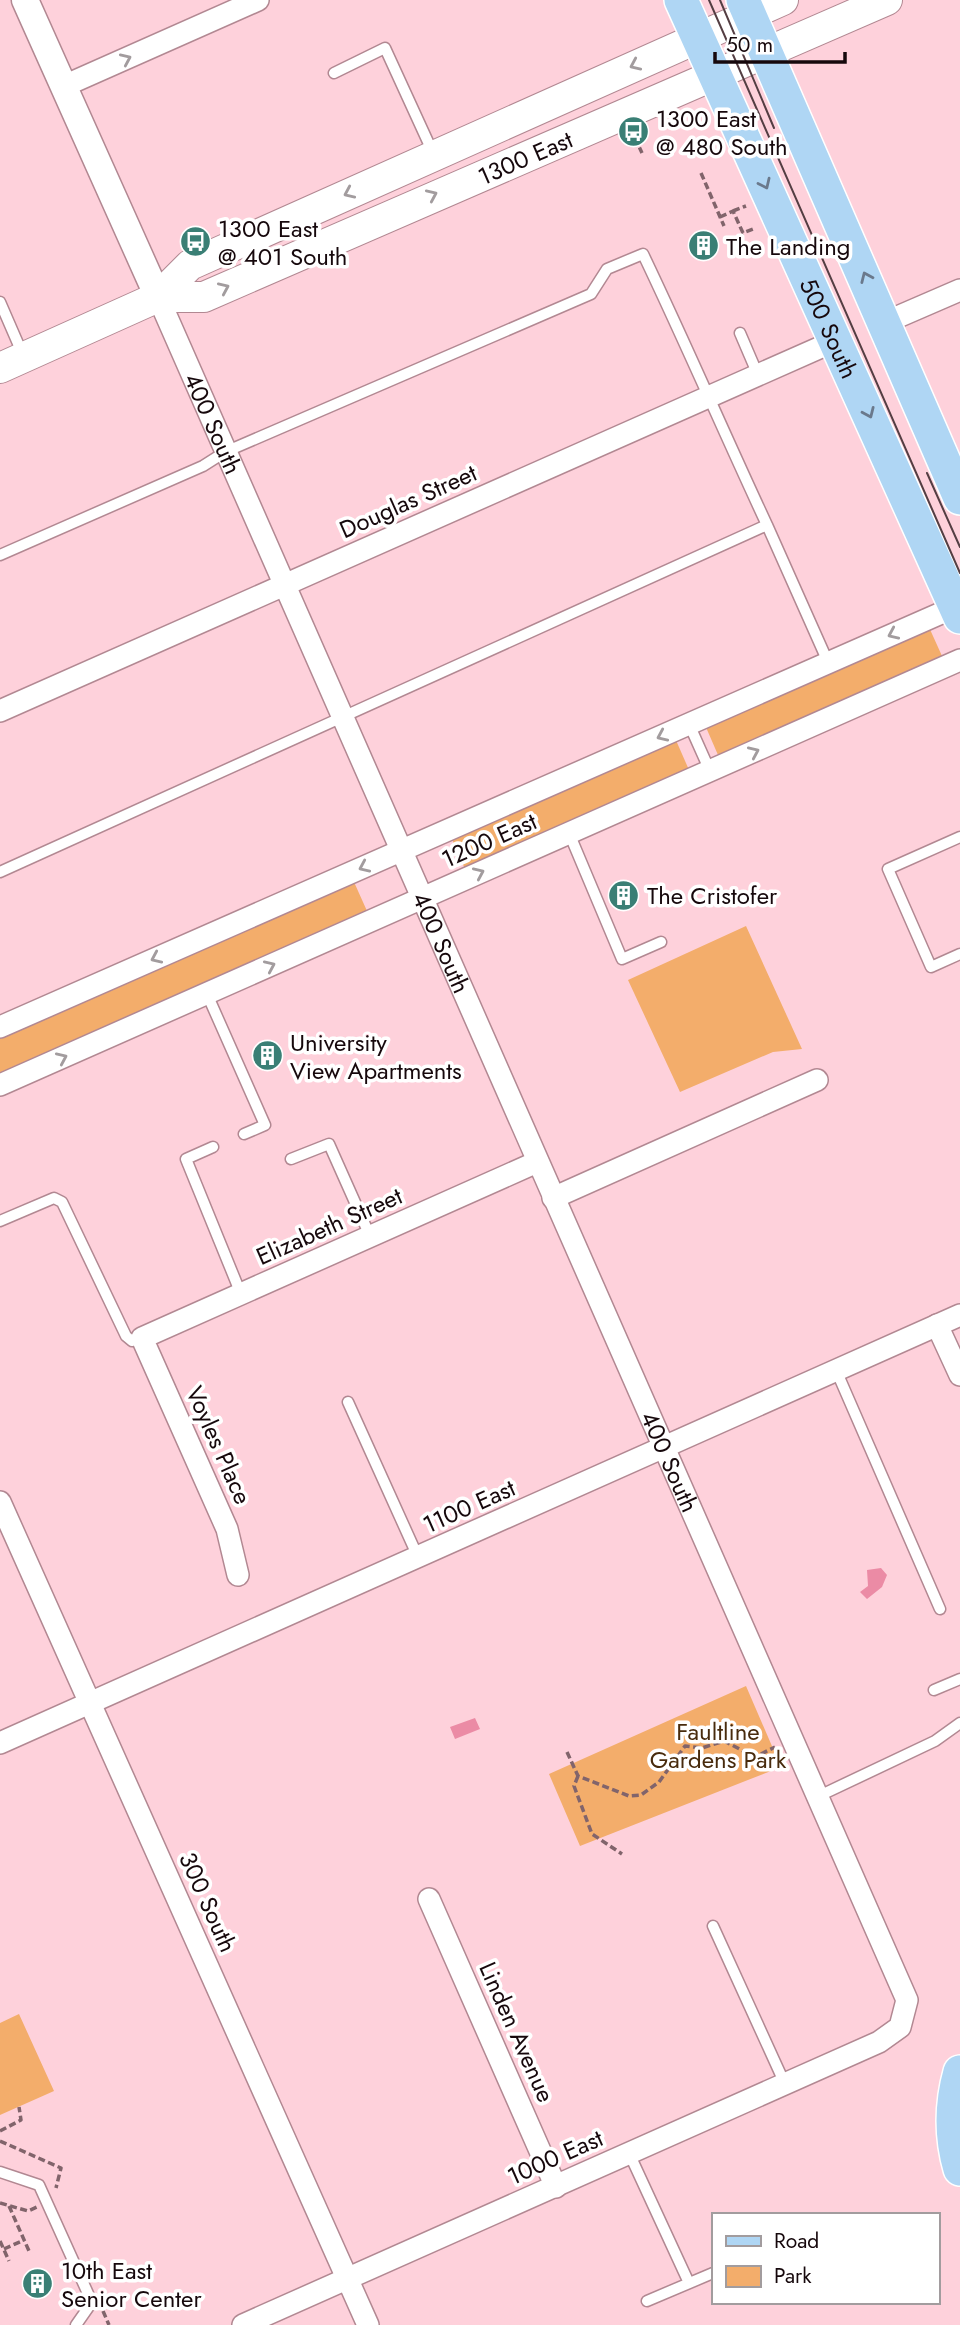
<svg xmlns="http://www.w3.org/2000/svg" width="960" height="2325" font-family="Jost,sans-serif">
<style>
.green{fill:#f3ad6b}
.water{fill:#eb8ba5}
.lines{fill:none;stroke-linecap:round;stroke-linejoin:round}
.service-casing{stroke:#b28892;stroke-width:13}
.minor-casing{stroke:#b28892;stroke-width:24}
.tertiary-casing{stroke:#b28892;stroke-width:29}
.secondary-casing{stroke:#b28892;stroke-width:32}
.primary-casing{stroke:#fff;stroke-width:36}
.path{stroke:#81646b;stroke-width:3.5;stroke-dasharray:7 3.5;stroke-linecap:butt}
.service{stroke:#fff;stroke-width:10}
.minor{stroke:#fff;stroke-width:21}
.tertiary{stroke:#fff;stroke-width:26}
.secondary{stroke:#fff;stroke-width:30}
.primary{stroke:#afd6f4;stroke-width:33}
.tram{stroke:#543e43;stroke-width:2}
.oneway{stroke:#a29c9e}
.oneway2{stroke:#6a798c}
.labels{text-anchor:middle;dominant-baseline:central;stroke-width:7;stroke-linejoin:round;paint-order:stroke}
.poi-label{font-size:24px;fill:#16080c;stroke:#fff;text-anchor:start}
.street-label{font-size:24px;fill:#16080c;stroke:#fff}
.park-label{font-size:24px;fill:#482b0d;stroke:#fff}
</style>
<rect width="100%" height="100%" fill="#fed1db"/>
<path class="green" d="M928,625l14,31 -224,99 -13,-30z
M675,738l14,32 -224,99 -14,-32z
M354,882l13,29 -367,163v-35z
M746,926l56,123 -29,3 -93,40 -52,-112z
M746,1686l35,81 -201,79 -31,-72z
M19,2014l35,77 -54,24v-92z"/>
<path class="water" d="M881,1568l6,7 -5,12 -15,12 -7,-7 8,-6 -1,-16z
M475,1718l5,11 -25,10 -5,-12z"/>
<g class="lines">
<defs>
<path id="service" d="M334,73l51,-25 49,107
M0,302l23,53
M740,333l18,42
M0,555l203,-89 22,-14 366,-158 16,-25 36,-15c43,90 82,181 124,271
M689,724l21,47
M569,833l53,126 39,-17
M960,837l-72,32 43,98 29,-13
M0,872l767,-347 61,137
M207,994l58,131 -21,9
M213,1147l-27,12 55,135
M291,1159l38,-15 41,92
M0,1221l54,-23 8,4 64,134 6,5 10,-3
M836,1370l104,239
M348,1402l70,155
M934,1690l26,-11
M819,1796l116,-55 25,-18
M713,1926l72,158
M629,2153l60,130
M0,2172l39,13 51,113v7l-14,20
M647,2301l66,-28"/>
<g id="minor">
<path d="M64,86l194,-86"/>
<path id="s1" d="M158,297l749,1703 -7,27 -21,15 -636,283"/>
<path d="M886,322l74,-32"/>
<path d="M0,711l837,-371"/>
<path d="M0,1027l955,-420"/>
<path d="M0,1085l960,-425"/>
<path d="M553,1198l264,-118"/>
<path d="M937,1325l23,50"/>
<path d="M0,1502l368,823"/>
<path d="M238,1575l-11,-46 -85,-191 395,-176"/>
<path d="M0,1743l960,-428"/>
<path d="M429,1899l127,288"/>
</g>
<path id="tertiary" d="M25,0l133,297"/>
<g id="secondary">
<path id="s2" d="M158,297h46l683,-297"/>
<path d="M0,368l158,-71 32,-32 593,-265"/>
</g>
<g id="primary">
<path id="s3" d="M681,0l279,617"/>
<path d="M743,0l217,498"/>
<path d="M960,2072c-9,32 -9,66 0,97"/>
</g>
</defs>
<use href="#service" class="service-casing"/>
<use href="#minor" class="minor-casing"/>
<use href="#tertiary" class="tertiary-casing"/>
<use href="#secondary" class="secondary-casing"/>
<use href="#primary" class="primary-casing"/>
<path class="path" d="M635,138l7,15
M701,173l23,53
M733,211l13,-5
M720,217l13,-6 10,22 13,-5
M567,1752l11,24 51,20 12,-1 18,-13 26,-36 17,2 22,-7 31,16 20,-10
M578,1776l-4,10 18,48 30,20
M0,2131l21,-11 -2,-13
M0,2141l61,27 -5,20
M0,2203l28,8 9,-4
M9,2206l20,45
M0,2241l9,20
M4,2249l20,-9
M103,2311l6,14"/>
<use href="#service" class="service"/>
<use href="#minor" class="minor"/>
<use href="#tertiary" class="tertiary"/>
<use href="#secondary" class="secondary"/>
<use href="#primary" class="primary"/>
<path class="tram" d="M709,0l251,573
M720,0l54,128
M927,473l33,74"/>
</g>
<defs><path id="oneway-chevron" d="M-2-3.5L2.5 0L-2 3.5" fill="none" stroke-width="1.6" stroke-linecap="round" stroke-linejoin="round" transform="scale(1.75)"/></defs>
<g class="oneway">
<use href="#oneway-chevron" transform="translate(126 59) rotate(-24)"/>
<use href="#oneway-chevron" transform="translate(635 65) rotate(156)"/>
<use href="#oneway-chevron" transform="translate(349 193) rotate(156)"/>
<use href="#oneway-chevron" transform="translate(432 195) rotate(-24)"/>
<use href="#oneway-chevron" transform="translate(224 288) rotate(-24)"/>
<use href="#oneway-chevron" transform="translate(893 634) rotate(156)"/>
<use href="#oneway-chevron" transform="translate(662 736) rotate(156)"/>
<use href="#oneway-chevron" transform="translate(754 752) rotate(-24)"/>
<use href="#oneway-chevron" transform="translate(364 867) rotate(156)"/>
<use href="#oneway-chevron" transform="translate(479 873) rotate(-24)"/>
<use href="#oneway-chevron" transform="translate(156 958) rotate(156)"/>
<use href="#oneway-chevron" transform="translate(270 966) rotate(-24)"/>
<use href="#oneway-chevron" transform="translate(62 1058) rotate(-24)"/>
</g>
<g class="oneway2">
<use href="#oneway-chevron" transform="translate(765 184) rotate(65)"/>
<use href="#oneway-chevron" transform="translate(866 277) rotate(-114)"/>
<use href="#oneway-chevron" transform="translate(869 413) rotate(66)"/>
</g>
<defs>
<symbol id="bus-disc" viewBox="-11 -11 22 22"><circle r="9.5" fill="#3a7f75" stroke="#fff"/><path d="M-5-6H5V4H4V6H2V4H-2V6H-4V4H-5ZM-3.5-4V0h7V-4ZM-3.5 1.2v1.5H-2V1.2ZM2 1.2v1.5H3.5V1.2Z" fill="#fff"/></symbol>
<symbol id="building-disc" viewBox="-11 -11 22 22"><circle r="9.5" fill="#3a7f75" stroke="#fff"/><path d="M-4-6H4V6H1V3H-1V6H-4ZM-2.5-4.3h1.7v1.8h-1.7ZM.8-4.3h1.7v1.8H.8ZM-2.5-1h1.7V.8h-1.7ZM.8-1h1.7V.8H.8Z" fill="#fff"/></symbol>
</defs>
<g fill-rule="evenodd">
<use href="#bus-disc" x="616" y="114" width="35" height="35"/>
<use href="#bus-disc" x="178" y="224" width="35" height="35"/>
<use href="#building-disc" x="686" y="228" width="35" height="35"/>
<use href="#building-disc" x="606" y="878" width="35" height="35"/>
<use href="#building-disc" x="250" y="1038" width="35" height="35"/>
<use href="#building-disc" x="20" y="2266" width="35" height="35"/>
</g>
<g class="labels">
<g class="poi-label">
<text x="656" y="118">1300 East<tspan x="656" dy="28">@ 480 South</tspan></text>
<text x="218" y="228">1300 East<tspan x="218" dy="28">@ 401 South</tspan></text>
<text x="726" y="246">The Landing</text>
<text x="647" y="895">The Cristofer</text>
<text x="290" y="1042">University<tspan x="290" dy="28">View Apartments</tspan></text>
<text x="61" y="2270">10th East<tspan x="61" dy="28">Senior Center</tspan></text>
</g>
<g class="street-label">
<text stroke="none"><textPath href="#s2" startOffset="396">1300 East</textPath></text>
<text stroke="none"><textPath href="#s3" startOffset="360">500 South</textPath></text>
<text stroke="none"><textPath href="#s1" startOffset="138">400 South</textPath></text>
<text transform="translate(408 501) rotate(-24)">Douglas Street</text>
<text transform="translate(489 840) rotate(-24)">1200 East</text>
<text stroke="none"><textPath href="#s1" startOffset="705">400 South</textPath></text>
<text transform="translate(329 1226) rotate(-24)">Elizabeth Street</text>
<text transform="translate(219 1445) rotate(66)">Voyles Place</text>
<text stroke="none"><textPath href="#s1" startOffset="1272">400 South</textPath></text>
<text transform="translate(469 1506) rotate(-24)">1100 East</text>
<text transform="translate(208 1902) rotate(66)">300 South</text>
<text transform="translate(517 2032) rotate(66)">Linden Avenue</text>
<text transform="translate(555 2157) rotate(-24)">1000 East</text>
</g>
<g class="park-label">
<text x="718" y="1731">Faultline<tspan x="718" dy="28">Gardens Park</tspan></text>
</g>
</g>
<rect x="712" y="2213" width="228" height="91" fill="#ffffff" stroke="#a29c9e" stroke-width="2"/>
<rect x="726" y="2236" width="35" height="10" fill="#afd6f4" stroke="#a29c9e" stroke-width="2"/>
<text x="774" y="2248" font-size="21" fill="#16080c">Road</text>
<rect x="726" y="2266" width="35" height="21" fill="#f3ad6b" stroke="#a29c9e" stroke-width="2"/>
<text x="774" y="2283" font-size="21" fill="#16080c">Park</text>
<path d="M715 52v10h130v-10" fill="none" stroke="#16080c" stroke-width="3.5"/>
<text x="726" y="52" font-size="21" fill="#16080c" stroke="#ffffff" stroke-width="5" paint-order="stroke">50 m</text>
</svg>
